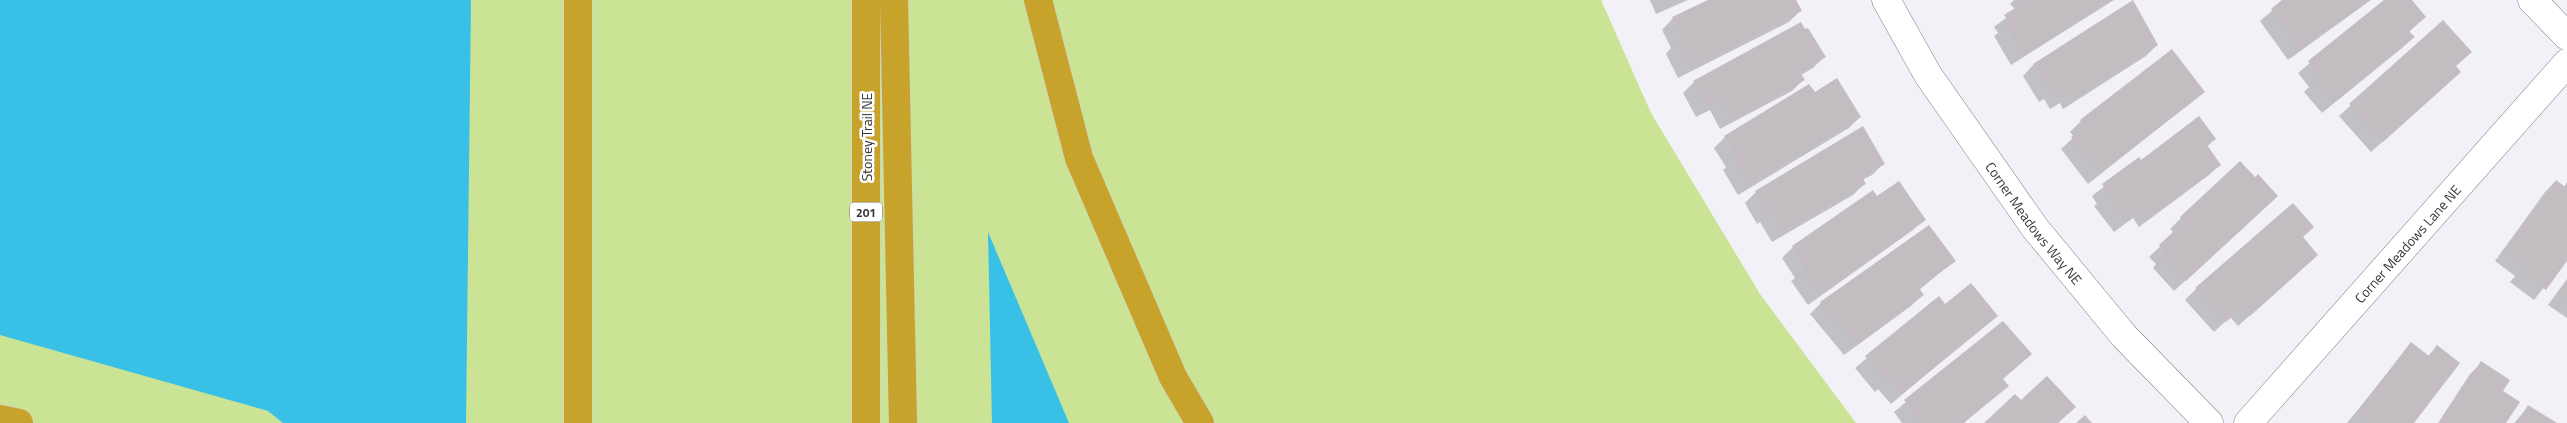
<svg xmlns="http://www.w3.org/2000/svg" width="2567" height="423" font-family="'Titillium Web',sans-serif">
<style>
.grass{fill:#cbe395}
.water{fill:#39c0e6}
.shadow{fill:#0003}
.building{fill:#c3bdc1}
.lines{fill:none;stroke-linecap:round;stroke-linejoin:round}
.street-casing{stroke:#818085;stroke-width:29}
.highway-casing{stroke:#cfcfd0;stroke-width:29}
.street{stroke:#fff;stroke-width:28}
.highway{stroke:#c8a32b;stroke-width:28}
.labels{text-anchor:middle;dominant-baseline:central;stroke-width:5;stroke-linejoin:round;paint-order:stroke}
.shield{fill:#fff;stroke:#747375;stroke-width:1}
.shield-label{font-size:12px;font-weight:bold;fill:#38373a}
.street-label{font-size:14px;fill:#38373a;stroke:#fff}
</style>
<rect width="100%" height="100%" fill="#f2f1f7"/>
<path class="grass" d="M0,0h1601l50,113 109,181 96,129h-1856z"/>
<path class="water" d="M0,0h471l-5,423h-183l-15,-12 -268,-76z
M988,232l81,191h-77z"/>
<path class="shadow" d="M1650,0h38l-32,14z
M1710,0h85l5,11 -11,11 -111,56 -12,-24 5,-6 -9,-18 11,-12z
M2014,0h100l-103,65 -17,-29 4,-3 -4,-6 22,-17 -6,-6z
M2285,0h86l-83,60 -28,-39z
M2386,0h25l14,17 -16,15 4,5 -11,11 -80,65 -18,-21 5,-5 -11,-14z
M2443,22l12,44 -7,17 -77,69 -32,-36z
M2157,45l-11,11 -83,53 -3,-6 -10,6 -6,-10 -5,3 -16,-26 11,-12z
M1824,57l-11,11 -12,7 2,5 -11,11 -72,38 -10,-19 -14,7 -13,-24 11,-11z
M2203,92l-115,92 -27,-35 13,-12 -4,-5 11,-11z
M1814,93l46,24 -11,11 -111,67 -15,-25 3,-3 -12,-19 11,-11z
M2214,139l-7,8 13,17 -11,11 -70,52 -6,-9 -19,14 -20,-26 3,-2 -5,-8 47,-37 2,2z
M1883,164l-11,11 -10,5 2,4 -11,11 -81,47 -12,-20 -3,2 -12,-21 11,-11z
M2556,181l8,6 3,-5v77l-33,41 -24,-18 5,-6 -20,-15 50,-69z
M1873,192l4,6 47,21 -11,11 -105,75 -17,-24 4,-3 -13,-20 11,-11z
M2265,207l-91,84 -21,-23 3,-4 -7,-7 25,-24 -4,-4 11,-11z
M2302,238l3,28 -67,60 -8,-9 -16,15 -29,-32 11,-11z
M1954,261l-35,29 3,5 -11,11 -67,49 -34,-41 11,-11z
M2567,279v39l-19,-13z
M1939,298l6,8 51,10 -105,88 -13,-15 -3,3 -20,-24z
M2002,322v58l5,6 -43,37h-62l-8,-11z
M2411,344l16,13 11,-11 -25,77h-66z
M2481,363l20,29 3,31h-66l32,-49z
M2528,407l27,16h-41z"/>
<path class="building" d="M1708,0h88l6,11 -112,57 -14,-26 7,-4 -11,-21z
M2028,0h82l-88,55 -17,-31 4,-2 -5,-7z
M2133,0l25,45 -83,54 -4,-6 -9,6 -7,-10 -4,3 -18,-28z
M2282,0h87l-69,50 -29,-41z
M2384,0h28l14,17 -17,14 6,6 -82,66 -18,-23 5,-4 -12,-15z
M2443,20l29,32 -16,14 5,6 -78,70 -34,-38z
M1801,22l4,7 3,-1 18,29 -26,15 5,8 -73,39 -11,-19 -14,7 -14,-26z
M2172,49l33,43 -105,82 -29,-37 14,-11 -5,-6z
M1837,78l24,39 -112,68 -16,-27 4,-2 -13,-20 85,-52 6,8z
M2199,116l17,23 -9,6 14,20 -70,52 -7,-9 -19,14 -20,-28 2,-2 -5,-8 37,-27 2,3z
M1863,126l22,38 -23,13 4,7 -83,48 -11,-20 -4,2 -13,-23z
M2240,161l15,16 3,-3 20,22 -92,85 -23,-25 3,-3 -7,-8 25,-23 -4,-5z
M2556,180l9,7 2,-3v77l-21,29 -26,-20 5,-6 -20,-14z
M1899,181l27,39 -107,74 -17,-25 3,-3 -13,-20 81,-56 4,6z
M2293,203l21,24 -11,10 15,18 -68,61 -8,-9 -16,15 -31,-34z
M1929,225l27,36 -37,27 5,7 -68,50 -15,-20 -3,2 -18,-25z
M2567,282v18l-9,-6z
M1971,283l27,33 -96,78 -12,-15 -3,3 -22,-26 74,-60 6,8z
M2003,321l29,33 -29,25 6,7 -46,37h-45l-5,-6 3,-2 -12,-15z
M2411,342l18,14 8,-11 23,18 -46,60h-48l2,-3 -11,-8z
M2481,361l29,19 -7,11 17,11 -14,21h-66z
M2047,376l29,31 -18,16h-74l31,-29 6,6z
M2528,405l29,18h-40z
M2085,415l7,8h-16z"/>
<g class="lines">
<defs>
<g id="street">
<path id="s1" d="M1886,0l42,75 107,153 89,108 85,87"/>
<path d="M2532,0l35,36"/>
<path id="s2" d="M2248,423l319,-360"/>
</g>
<path id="highway" d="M894,0l9,423
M1038,0l41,158 94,219 27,46
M0,419l19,4
M578,423v-423
M866,423v-423"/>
</defs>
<use href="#street" class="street-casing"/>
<use href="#highway" class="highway-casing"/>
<use href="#street" class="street"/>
<use href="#highway" class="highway"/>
</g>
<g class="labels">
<rect class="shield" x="850" y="202.5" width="32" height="19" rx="4"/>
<g class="shield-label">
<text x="866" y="212">201</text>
</g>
<g class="street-label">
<text transform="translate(866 137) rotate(-90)">Stoney Trail NE</text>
<text stroke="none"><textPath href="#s1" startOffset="268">Corner Meadows Way NE</textPath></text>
<text stroke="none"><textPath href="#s2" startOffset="240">Corner Meadows Lane NE</textPath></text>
</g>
</g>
</svg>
